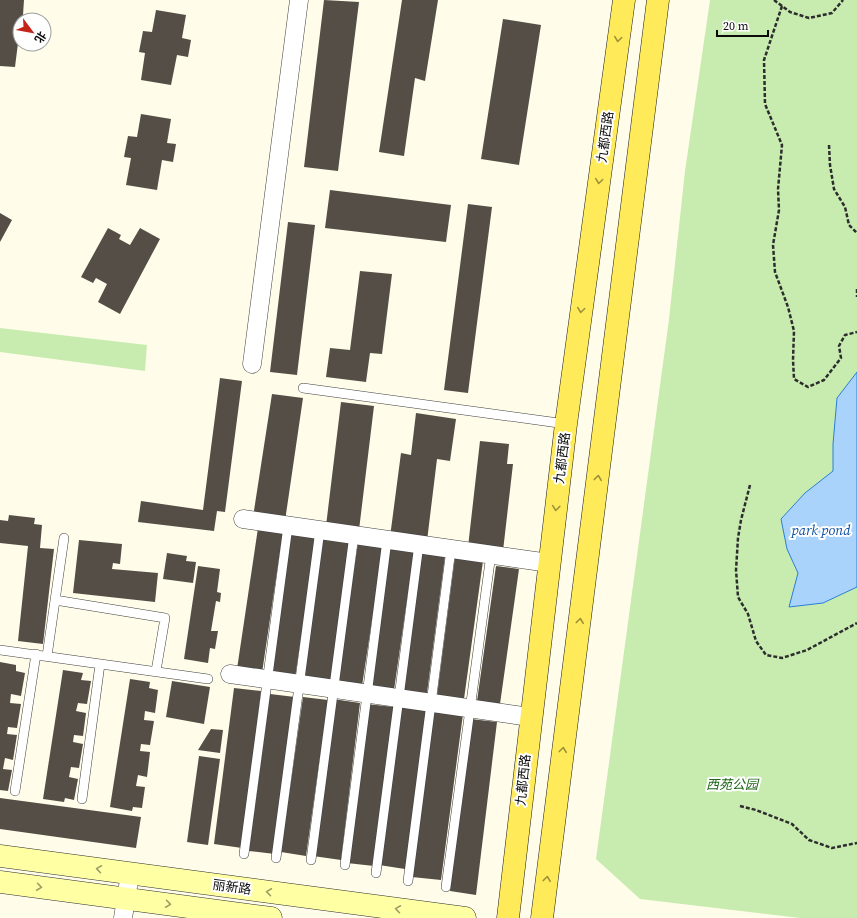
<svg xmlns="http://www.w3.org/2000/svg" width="857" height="918" font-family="'Source Serif 4','Noto Sans SC',serif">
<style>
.green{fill:#c8ecb0}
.water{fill:#a9d3fb;stroke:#2a7fd8}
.building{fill:#544e47}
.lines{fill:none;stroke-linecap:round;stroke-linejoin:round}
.service-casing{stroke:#3e3e3e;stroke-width:10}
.minor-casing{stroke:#3e3e3e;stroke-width:19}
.secondary-casing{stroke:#2d2d2d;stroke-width:23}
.primary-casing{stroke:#1c1c1c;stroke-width:23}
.path{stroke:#2d2d2d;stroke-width:2.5;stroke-dasharray:4 2;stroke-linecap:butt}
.service{stroke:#fff;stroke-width:9}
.minor{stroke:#fff;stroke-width:18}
.secondary{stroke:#ffffa4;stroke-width:22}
.primary{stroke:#ffea59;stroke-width:22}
.oneway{stroke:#9d913a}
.oneway2{stroke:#9d9d67}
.labels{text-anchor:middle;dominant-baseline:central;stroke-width:4;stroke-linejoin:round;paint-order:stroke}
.street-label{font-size:13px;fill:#0b0b0b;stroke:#fff}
.park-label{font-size:13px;font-style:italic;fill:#1f6717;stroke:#fff}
.water-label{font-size:14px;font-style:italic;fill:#0c51a6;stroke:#fff}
</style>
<rect width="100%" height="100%" fill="#fffde9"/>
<path class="green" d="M710,0h147v918h-57l-160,-19 -44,-40 73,-540 16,-148z
M0,328l147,17 -2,26 -145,-19z"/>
<path class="water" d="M857,372v215l-34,16 -34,4 9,-34 -11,-24 -6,-30 24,-26 28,-22v-27l4,-46z"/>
<path class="building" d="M0,0h24l-1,15 9,1 -1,4h-11v15h-1l-4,32 -15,-1z
M324,0l35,2 -21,169 -34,-4z
M402,0h36l-13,81 -10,-3 -11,78 -25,-4z
M156,10l30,5 -4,23 9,2 -3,17 -11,-2 -6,30 -30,-5 4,-27 -6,-1 4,-21 9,1z
M503,19l38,6 -22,140 -38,-6z
M141,114l30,5 -4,24 9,1 -3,18 -11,-2 -5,30 -31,-5 5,-27 -7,-1 4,-21 9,1z
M330,190l121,15 -5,37 -121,-14z
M468,204l24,3 -24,186 -24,-3z
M0,213l12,7 -12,22z
M288,222l27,3 -18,150 -27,-3z
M108,228l13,7 -2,4 11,6 10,-17 20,11 -40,75 -22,-12 9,-18 -11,-6 -3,5 -12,-6z
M360,271l32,3 -10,80 -12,-1 -4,29 -40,-5 4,-29 20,2z
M220,378l22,3 -17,131 -8,-1 -3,20 -76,-9 3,-21 62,9z
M272,394l31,4 -18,123 -32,-4z
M341,402l33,4 -15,124 -33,-4z
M416,413l40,6 -6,42 -13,-2 -10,82 -37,-4 11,-84 10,2z
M480,441l29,3 -2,20h6l-10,87 -35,-4z
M9,515l26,3 -1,6 8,1 -2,23 14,1 -11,95 -25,-3 10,-95 -28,-3v-23l8,1z
M258,528l25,3 -21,142 -25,-4z
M290,533l26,4 -21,141 -26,-3z
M320,538l29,3 -18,139 -29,-4z
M79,540l43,4 -2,20 -7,-1 -1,6 46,4 -3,29 -82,-9z
M358,543l25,4 -21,139 -25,-4z
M390,548l24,3 -20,139 -24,-3z
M421,552l24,4 -18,137 -25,-3z
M167,553l20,3 -1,5 10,1 -3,21 -30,-4z
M455,557l28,4 -19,138 -27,-3z
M198,566l22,3 -3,23 4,1 -1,9 -4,-1 -5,30h7l-3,18 -5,-1 -2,15 -24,-4z
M496,566l23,3 -19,135 -23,-3z
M0,662l16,3v6l9,2 -4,23 -10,-2 -1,9 11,1 -4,24 -9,-1 -1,7 10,1 -4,25 -8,-2 -2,11 9,1 -4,21 -8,-1z
M63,670l20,3 -2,7 10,1 -4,23 -9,-1 -2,8 10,2 -3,23 -9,-1 -1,7 10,2 -4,24 -8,-1 -2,10 9,2 -4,21 -9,-2 -1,4 -21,-3z
M130,679l20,3 -1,6 9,2 -3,23 -10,-2 -1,9 10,1 -4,24 -9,-1 -1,7 10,1 -3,25 -9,-2 -2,11 9,1 -3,21 -9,-1 -1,4 -22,-4z
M172,681l38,6 -6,37 -38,-7z
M234,688l27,3 -19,157 -28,-4z
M270,694l25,3 -20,157 -26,-3z
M303,697l25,3 -22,156 -25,-4z
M333,699l27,4 -19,157 -28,-4z
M367,704l27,3 -20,159 -27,-3z
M402,704l26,3 -23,162 -26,-4z
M434,711l29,3 -22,166 -29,-3z
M471,719l26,3 -21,173 -26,-4z
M211,729l12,1 -3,23 -22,-3z
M199,756l21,3 -12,86 -21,-3z
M0,798l141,19 -5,31 -136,-19z"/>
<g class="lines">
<defs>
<path id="service" d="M303,388l263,36
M55,600l110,18 -9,53
M0,650l208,29
M47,656l17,-118
M15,791l21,-137
M82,799l18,-135
M244,854l44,-328
M276,858l44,-328
M311,860l43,-325
M345,865l42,-325
M376,873l43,-329
M408,881l43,-332
M446,887l45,-333"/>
<path id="minor" d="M252,364l47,-364
M243,519l306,44
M230,674l300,43
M123,918l7,-44"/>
<path id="secondary" d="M0,856l465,62
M0,882l271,36"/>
<path id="primary" d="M508,918l58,-494 58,-424
M542,918l116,-918"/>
</defs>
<use href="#service" class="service-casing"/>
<use href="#minor" class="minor-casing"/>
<use href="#secondary" class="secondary-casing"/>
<use href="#primary" class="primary-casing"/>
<path class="path" d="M774,0l16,12 19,6 23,-5 11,-13
M782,6l-18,54 1,44 17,41 -4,44 1,21 -6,35 2,27 13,35 6,24 -1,29 1,19 14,8 16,-7 17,-22 -2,-12 6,-11 12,-3
M829,145l1,20 4,24 11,18 4,18 8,8
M857,289v8
M750,485l-9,35 -3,18 -2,32 2,27 10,17 8,27 10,14 16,3 25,-8 50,-27
M740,806l16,4 36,14 17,16 23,8 25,-5"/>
<use href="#service" class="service"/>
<use href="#minor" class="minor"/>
<use href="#secondary" class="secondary"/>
<use href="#primary" class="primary"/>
</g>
<defs><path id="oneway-chevron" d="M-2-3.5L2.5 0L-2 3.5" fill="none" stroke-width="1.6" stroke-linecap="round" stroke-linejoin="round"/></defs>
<g class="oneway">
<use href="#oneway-chevron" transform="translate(618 39) rotate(98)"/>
<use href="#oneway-chevron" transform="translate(599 181) rotate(98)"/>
<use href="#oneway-chevron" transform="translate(581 310) rotate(98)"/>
<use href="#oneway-chevron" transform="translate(598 478) rotate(-83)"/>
<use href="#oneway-chevron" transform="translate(556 508) rotate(97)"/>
<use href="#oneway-chevron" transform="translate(580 621) rotate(-83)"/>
<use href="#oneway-chevron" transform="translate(563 750) rotate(-83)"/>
<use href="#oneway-chevron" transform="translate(547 879) rotate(-83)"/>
</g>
<g class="oneway2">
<use href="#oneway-chevron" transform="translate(99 869) rotate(-172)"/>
<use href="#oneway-chevron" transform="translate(39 887) rotate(8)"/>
<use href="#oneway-chevron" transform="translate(269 892) rotate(-172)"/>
<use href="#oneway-chevron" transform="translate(168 904) rotate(8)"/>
<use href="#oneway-chevron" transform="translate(398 909) rotate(-172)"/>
</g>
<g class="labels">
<g class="street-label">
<text transform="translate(605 137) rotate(-82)">九都西路</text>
<text transform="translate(562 458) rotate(-83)">九都西路</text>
<text transform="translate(523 780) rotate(-84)">九都西路</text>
<text transform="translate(232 887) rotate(8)">丽新路</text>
</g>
<g class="park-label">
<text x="732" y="784">西苑公园</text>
</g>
<g class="water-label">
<text x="821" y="530">park pond</text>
</g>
</g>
<g transform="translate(32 32) rotate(122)"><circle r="19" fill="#ffffff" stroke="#9d9d9d"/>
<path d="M0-3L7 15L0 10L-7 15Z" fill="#c52519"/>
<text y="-6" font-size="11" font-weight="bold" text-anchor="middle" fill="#0b0b0b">北</text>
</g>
<path d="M717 30v6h51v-6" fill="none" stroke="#0b0b0b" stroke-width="2"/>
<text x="723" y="30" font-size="12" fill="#0b0b0b" stroke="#ffffff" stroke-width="3" paint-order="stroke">20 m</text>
</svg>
